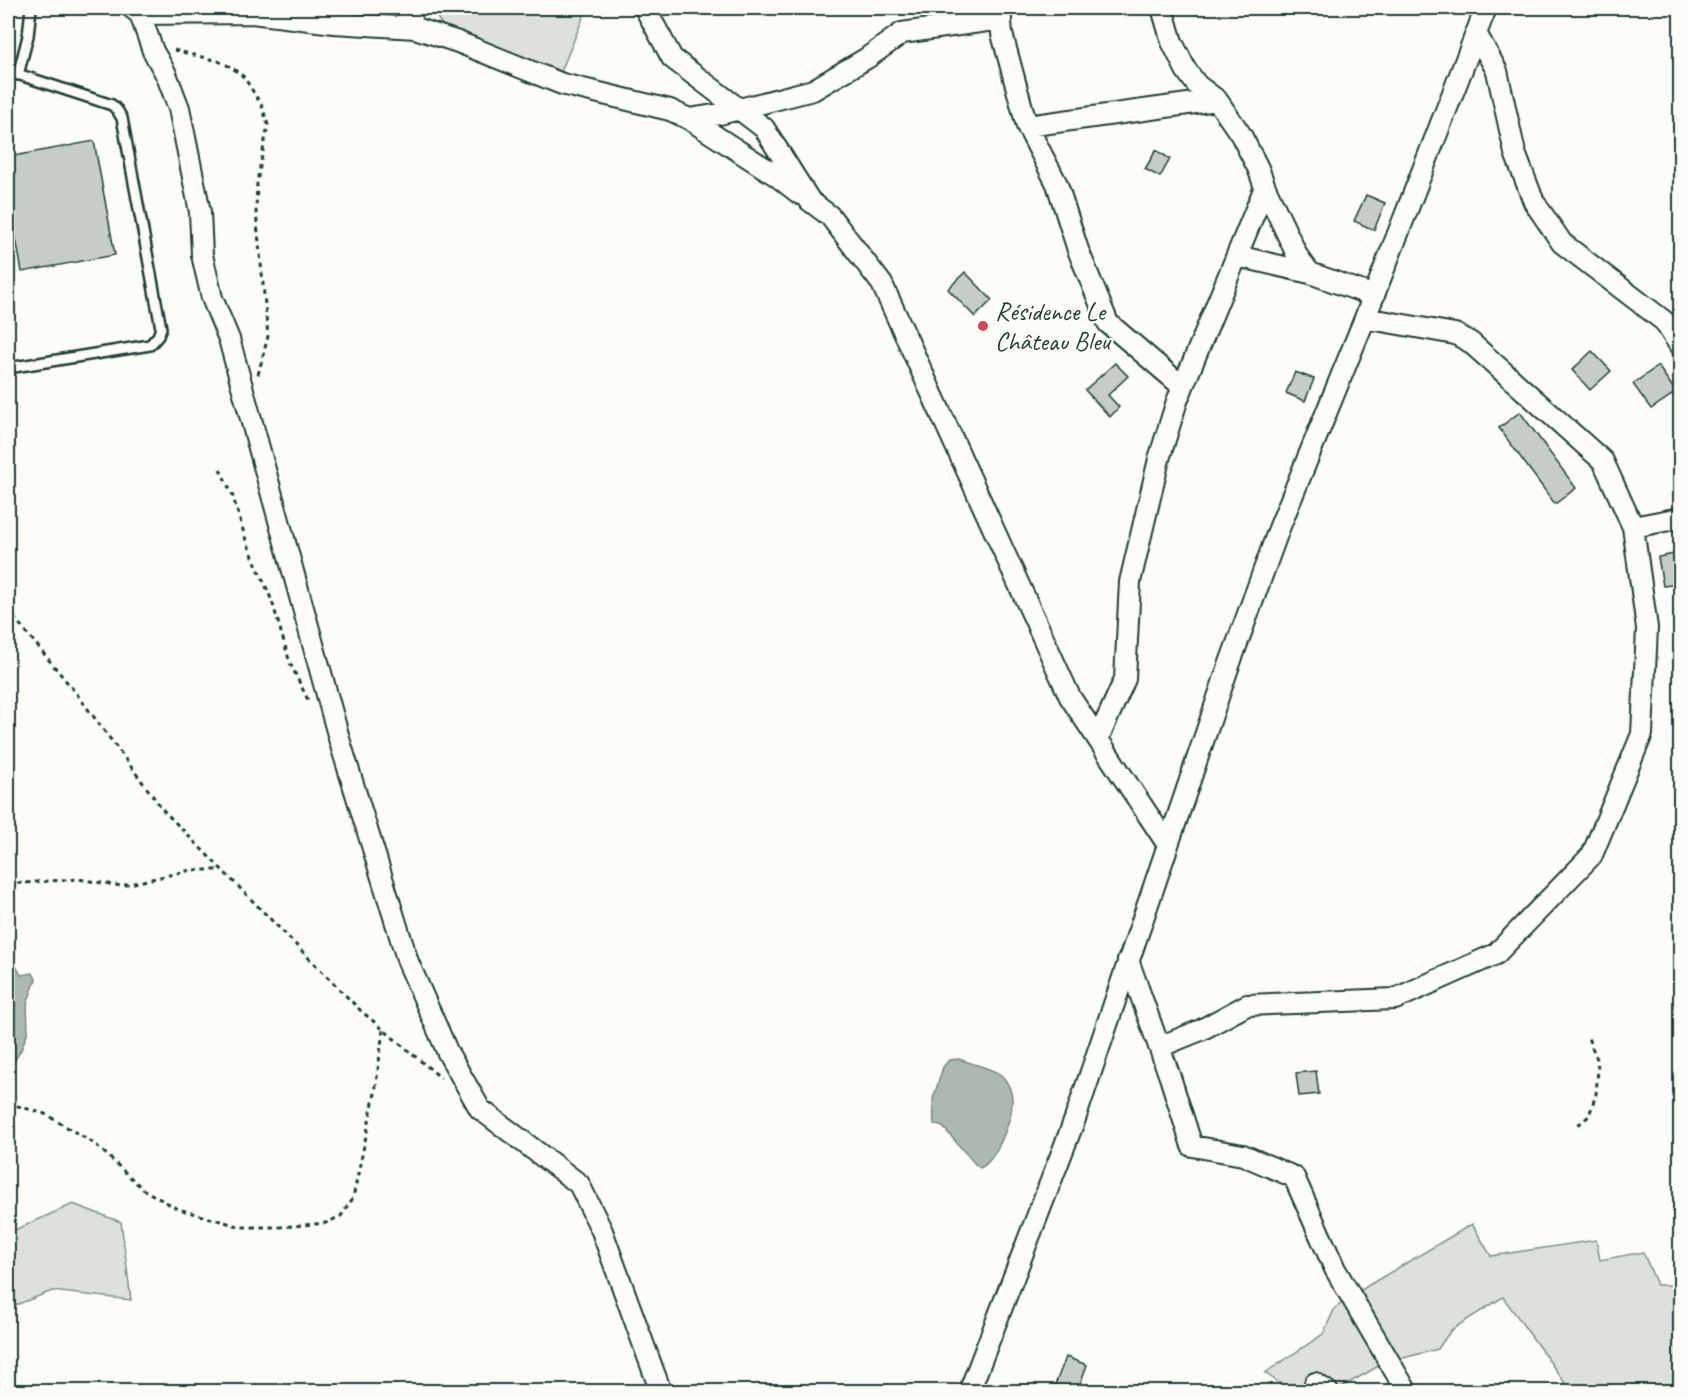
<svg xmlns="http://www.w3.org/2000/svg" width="1688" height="1399" font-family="Caveat,sans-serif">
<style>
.green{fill:#dde0db;stroke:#7e8e88;stroke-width:1.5}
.water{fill:#aeb8b1;stroke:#75877f;stroke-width:1.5}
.building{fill:#c6cdc7;stroke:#1f3d34;stroke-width:1.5}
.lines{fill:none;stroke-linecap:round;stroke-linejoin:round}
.lane-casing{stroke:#1f3d34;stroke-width:14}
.street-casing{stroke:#1f3d34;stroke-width:24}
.path{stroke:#1f3d34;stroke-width:3;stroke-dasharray:4.5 4.5;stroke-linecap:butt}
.lane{stroke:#fdfcf7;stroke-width:9}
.street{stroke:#fdfcf7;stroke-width:20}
.poi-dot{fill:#d1495b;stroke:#fdfcf7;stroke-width:2}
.labels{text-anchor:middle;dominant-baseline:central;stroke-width:4.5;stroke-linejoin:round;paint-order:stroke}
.poi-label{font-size:26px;fill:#1f3d34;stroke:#fdfcf7;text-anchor:start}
</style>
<rect width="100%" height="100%" fill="#fdfcf7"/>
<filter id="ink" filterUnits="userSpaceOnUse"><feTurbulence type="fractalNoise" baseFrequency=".0167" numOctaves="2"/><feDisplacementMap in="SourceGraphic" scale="12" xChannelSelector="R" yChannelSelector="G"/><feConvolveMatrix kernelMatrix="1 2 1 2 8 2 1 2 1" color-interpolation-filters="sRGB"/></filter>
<g filter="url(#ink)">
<path class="green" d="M433,8h154l-27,66 -108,-36 -14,-19z
M73,1204l48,18 10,78 -79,-9 -44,17v-75z
M1472,1224l19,32 105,-16 4,20 43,-8 14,33h23v106h-129l17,-4 -65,-90 -52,33 -13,19 -54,14 -49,28h-44l-26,-18 58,-39 12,-26 34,-23z"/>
<path class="water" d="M8,952l13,23 12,-2 3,6 -9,25 1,27 -7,19 -9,15 -4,2z
M959,1059c10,4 36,10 43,17 6,6 11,18 10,26 0,18 -16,59 -32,66l-4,-3 -33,-38 -9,-3 -1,-25 10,-32 6,-7z"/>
<path class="building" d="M94,141l21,114 -93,17 -14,-79v-36z
M1156,150l14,9 -10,18 -15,-8z
M1366,195l19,8 -11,27 -20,-9z
M965,272l27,28 -17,17 -27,-28z
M1592,351l19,20 -21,19 -18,-20z
M1115,363l13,13 -20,19 11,12 -9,10 -25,-27z
M1658,366l18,26 -25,17 -18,-25z
M1295,372l19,7 -9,22 -19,-8z
M1520,412l56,76 -21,16 -56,-76z
M1680,553v31l-17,2 -5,-29z
M1316,1071l3,23 -20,2 -3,-23z
M1066,1357l21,8 -10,27h-6l-16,-7z"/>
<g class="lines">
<defs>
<path id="lane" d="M8,71l104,34 5,5 5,8 39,210 -3,8 -8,9 -142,23
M18,75l10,-39 3,-28"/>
<path id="street" d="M132,8l8,6 13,37 13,23 13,34 21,104 2,43 10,43 17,41 111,403 68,220 40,91 32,56 99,75 23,47 59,161
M402,8l8,8 5,12
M645,8l27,50 92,70 46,73 20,15 52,68 188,413 98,148
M1000,8l2,26 25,92 30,58 21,66 30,73 75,64
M1162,8l10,34 14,28 11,15 20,15 24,35 17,33 7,19 33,70 12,16 64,23
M140,14l112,-1 82,10 81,5 43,14 104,42 108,26 19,9 88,57 23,18
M1476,33l21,38 18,82 19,49 28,41 102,78 16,25
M689,119l31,-5 93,-24 54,-32 35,-25 99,-14
M1027,126l190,-26
M1237,256l73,17
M1633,527l47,-9
M1098,739l27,-60 5,-97 29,-123 18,-58 88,-214
M1128,960l42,117 22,69 51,9 51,22 41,92 72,123
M1159,1047l42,-17 46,-25 148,-6 101,-45 96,-99 50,-121 5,-106 -14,-101 -30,-66 -133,-119 -15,-8 -90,-16
M1315,1383l13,9
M969,1392l106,-273 152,-448 53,-145 85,-208 121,-310"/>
</defs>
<use href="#lane" class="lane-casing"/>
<use href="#street" class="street-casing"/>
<path class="path" d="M174,50l44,11 13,6 13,10 18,29 6,19 -11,57 -1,30 12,124 -10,39
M220,469l12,25 14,46 26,61 18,62 18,37
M8,610l68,83 88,118 196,199 81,68
M8,884l70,-5 43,7 70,-16h30
M8,1103l37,11 50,30 49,46 34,19 64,18h39l45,-4 15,-7 12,-18 22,-105 8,-63
M1578,1125l11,-9 7,-22 2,-25 -1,-10 -9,-21"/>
<use href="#lane" class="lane"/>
<use href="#street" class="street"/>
</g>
</g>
<circle class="poi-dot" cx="983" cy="326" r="6"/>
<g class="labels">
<g class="poi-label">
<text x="995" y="311">Résidence Le<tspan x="995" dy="30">Château Bleu</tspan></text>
</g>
</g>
<rect width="1688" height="1399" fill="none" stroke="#fdfcf7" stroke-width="30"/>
<rect x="15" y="15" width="1658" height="1369" fill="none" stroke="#1f3d34" stroke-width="2" filter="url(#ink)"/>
</svg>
